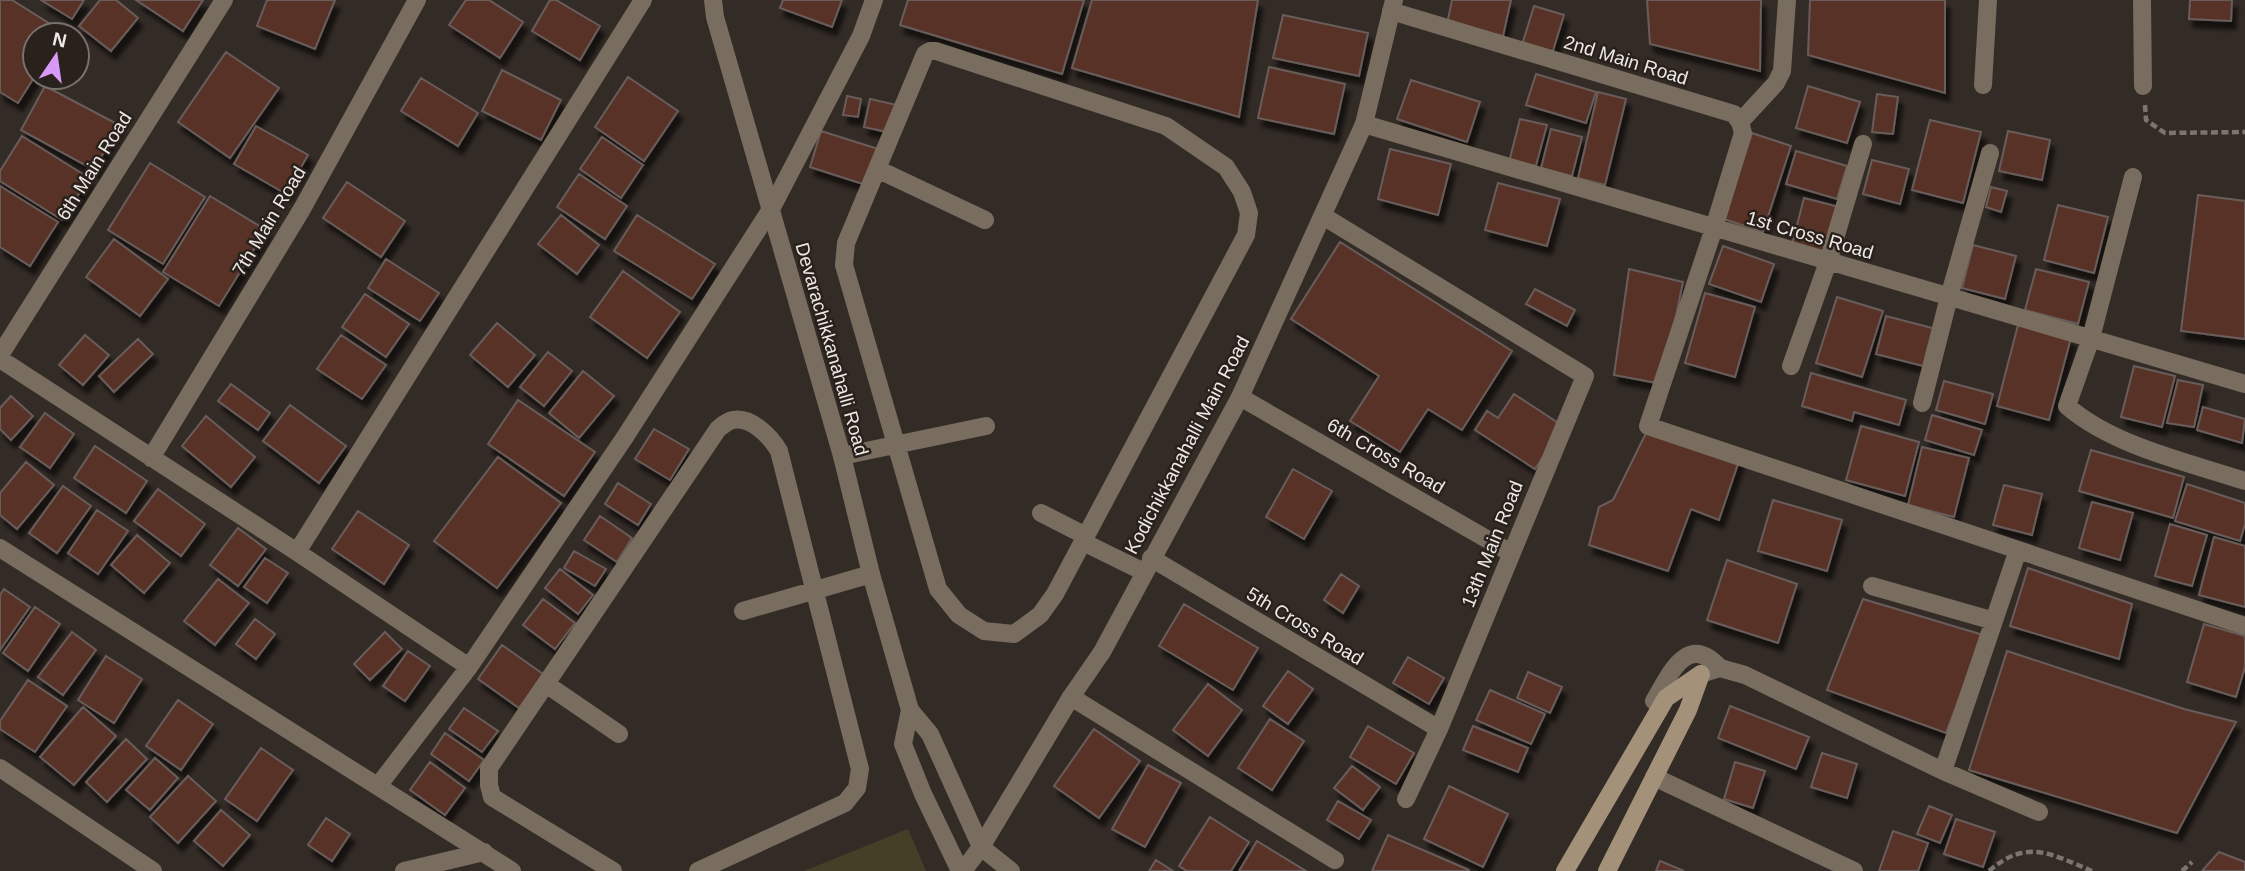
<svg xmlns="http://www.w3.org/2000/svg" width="2245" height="871" font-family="Helvetica,sans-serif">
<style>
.green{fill:#463f28}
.building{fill:#583228;stroke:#685d5a;stroke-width:2;filter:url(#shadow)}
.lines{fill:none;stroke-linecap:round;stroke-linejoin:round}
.path{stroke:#7b746f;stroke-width:4.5;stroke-dasharray:7 3.5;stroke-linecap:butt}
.minor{stroke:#786d5e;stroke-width:18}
.tertiary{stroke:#786d5e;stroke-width:18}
.secondary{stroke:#a39179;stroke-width:18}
.labels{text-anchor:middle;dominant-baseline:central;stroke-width:5;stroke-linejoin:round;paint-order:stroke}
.street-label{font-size:19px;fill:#efe9e5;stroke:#29211c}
</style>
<defs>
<filter id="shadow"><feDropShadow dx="4.5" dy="8" stdDeviation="2" flood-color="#0009"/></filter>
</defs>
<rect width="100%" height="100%" fill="#332b26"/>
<path class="green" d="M908,829l18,42h-122z"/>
<path class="building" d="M0,0h12l51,32 -2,3h-26v41l-17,27 -18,-11z
M41,0h43l-12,19z
M100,0h16l22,18 -27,33 -32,-25z
M136,0h67l-20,31z
M267,0h68l-20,49 -58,-23z
M466,0h23l34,22 -23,36 -51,-33z
M550,0h6l44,26 -20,34 -48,-29z
M783,0h59l-10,27 -52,-19z
M908,0h176l-22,74 -162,-49z
M1092,0h166l-19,117 -167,-49z
M1452,0h59l-8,36 -56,-12z
M1647,0h114l-1,71 -110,-27z
M1810,0h135v93l-137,-38z
M2190,0h42l-1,21 -42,-2z
M1534,6l30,9 -12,39 -30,-9z
M1283,15l85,18 -9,43 -86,-18z
M226,52l53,36 -49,70 -52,-36z
M1269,67l76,17 -11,50 -76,-16z
M502,70l59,30 -20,40 -59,-29z
M1536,74l60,18 -10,31 -60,-18z
M628,77l50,34 -34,50 -49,-34z
M421,78l57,35 -20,33 -57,-35z
M1411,80l69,22 -13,40 -70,-23z
M45,86l74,39 -25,45 -73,-40z
M1808,86l52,16 -13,41 -51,-15z
M1598,92l28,7 -21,86 -27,-7z
M1877,94l21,3 -5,37 -21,-2z
M847,96l14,3 -3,18 -15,-2z
M870,99l27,6 -6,28 -27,-6z
M1520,119l27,6 -12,44 -26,-7z
M1930,120l51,12 -18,71 -51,-13z
M256,126l52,29 -22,39 -52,-30z
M1551,129l31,8 -10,39 -31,-8z
M821,131l57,18 -12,36 -56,-18z
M2008,131l42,9 -8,40 -43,-9z
M1752,133l39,13 -28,86 -39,-13z
M22,136l67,42 -27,42 -62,-39v-10z
M602,137l41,28 -22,33 -41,-29z
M1390,149l61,15 -13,51 -60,-16z
M1796,151l51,15 -10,33 -51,-15z
M1872,160l37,9 -9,35 -37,-10z
M150,163l55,34 -42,67 -55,-34z
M579,174l48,32 -22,33 -48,-32z
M347,182l58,39 -24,36 -58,-39z
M1498,183l62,16 -13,47 -62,-16z
M0,186l58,36 -28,44 -30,-19z
M1991,187l16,4 -6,21 -15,-5z
M2198,195l47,6v138l-64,-8z
M210,196l56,34 -47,76 -56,-34z
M1804,198l35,9 -13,50 -35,-9z
M2058,205l50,12 -14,56 -50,-13z
M561,215l38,30 -22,29 -39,-30z
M637,215l78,49 -23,35 -78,-48z
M114,239l54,40 -28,37 -54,-39z
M1340,242l172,109 -50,79 -34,-21 -28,43 -50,-31 29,-45 -88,-57z
M1973,245l43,11 -11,43 -43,-11z
M1723,246l51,18 -13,38 -52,-18z
M386,259l53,34 -19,28 -52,-33z
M1629,269l54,13 -21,102 -48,-9z
M2036,269l53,13 -11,42 -53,-14z
M623,271l57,41 -33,46 -57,-41z
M1535,289l40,21 -8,16 -41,-22z
M1705,293l50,14 -20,70 -50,-14z
M365,294l44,30 -23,33 -44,-30z
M1837,297l46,14 -21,66 -46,-14z
M1886,316l50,13 -9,38 -51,-13z
M497,323l38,32 -27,32 -38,-32z
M2018,325l53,13 -22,82 -52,-14z
M85,335l24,20 -26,30 -24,-20z
M341,335l45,30 -24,34 -45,-30z
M138,339l15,15 -39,38 -15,-16z
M548,352l24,19 -28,35 -24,-19z
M2134,366l41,10 -13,51 -41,-10z
M583,371l31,25 -35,42 -30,-25z
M1811,373l95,27 -7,25 -45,-13 -2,9 -50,-15z
M2178,380l25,5 -9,42 -27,-4z
M1944,381l49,13 -8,30 -49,-14z
M231,384l39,29 -12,17 -40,-29z
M1514,394l49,32 -28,43 -60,-39 12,-19 11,7z
M11,396l22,20 -22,24 -11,-11v-21z
M518,400l77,52 -31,44 -76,-52z
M290,405l56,41 -27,37 -56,-42z
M2203,407l42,12 -3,24 -45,-13z
M45,413l29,21 -24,34 -30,-21z
M1932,415l50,15 -8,25 -49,-15z
M206,416l49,41 -24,30 -49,-41z
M1861,426l58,16 -14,54 -59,-16z
M654,429l35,20 -19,31 -35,-21z
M1648,429l92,29 -21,62 -28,-11 -23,62 -79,-26 10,-38 14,-7z
M95,446l52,35 -21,32 -52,-35z
M1922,447l47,11 -15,59 -46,-12z
M2091,450l93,27 -11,41 -94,-27z
M498,457l63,46 -64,85 -63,-47z
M26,462l28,23 -37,44 -17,-14v-22z
M1293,469l39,22 -28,48 -38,-22z
M618,483l33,21 -13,21 -33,-21z
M2187,484l58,19v21l-5,17 -65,-20z
M2004,485l38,9 -10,41 -39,-10z
M63,486l28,20 -34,47 -28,-20z
M158,489l47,35 -24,32 -47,-35z
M1773,500l69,20 -15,51 -69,-20z
M2092,502l41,11 -13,47 -41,-12z
M97,510l31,21 -30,43 -30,-21z
M358,511l51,34 -25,39 -52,-35z
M600,516l32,22 -15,24 -33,-22z
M2170,524l37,11 -15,51 -37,-10z
M238,528l28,21 -28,37 -28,-21z
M137,535l33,28 -26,30 -33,-28z
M2214,537l31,9v61l-46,-12z
M574,551l32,18 -11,17 -31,-18z
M265,558l23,15 -21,30 -23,-16z
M1727,560l70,24 -19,59 -71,-23z
M2028,568l104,36 -13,55 -109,-33z
M560,569l33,26 -15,19 -33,-26z
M1341,574l18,12 -16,27 -19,-13z
M218,579l31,24 -34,42 -31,-24z
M4,589l26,18 -30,43v-55z
M543,599l32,24 -20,26 -32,-24z
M1863,599l120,36 -37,98 -119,-43z
M1184,604l74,44 -25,42 -74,-44z
M35,607l25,17 -32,47 -25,-18z
M255,619l20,15 -19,25 -20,-15z
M2204,624l41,12v31l-9,30 -49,-15z
M72,632l24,18 -33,45 -25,-18z
M385,632l17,17 -32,31 -16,-16z
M502,645l41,29 -24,34 -41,-29z
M408,651l22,15 -25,35 -22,-15z
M2007,651l177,58 52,13 -59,111 -208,-63z
M106,656l36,23 -28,44 -36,-23z
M1408,657l36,21 -15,26 -36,-21z
M1288,671l25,18 -25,35 -25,-18z
M1528,672l34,15 -12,26 -33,-15z
M28,680l39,26 -32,46 -35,-23v-8z
M1208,684l34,26 -34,46 -35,-26z
M1490,690l55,24 -14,30 -55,-24z
M178,700l35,24 -32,46 -35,-24z
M1730,706l79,31 -13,32 -78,-31z
M83,707l33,29 -42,49 -34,-28z
M464,708l34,23 -16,21 -33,-23z
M1270,719l34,22 -32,49 -34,-22z
M1368,726l46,27 -18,31 -46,-27z
M1473,726l55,22 -10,24 -55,-22z
M1094,729l46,32 -41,57 -45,-32z
M445,733l39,27 -15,21 -38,-27z
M126,739l21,20 -40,43 -21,-20z
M261,748l32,22 -36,51 -32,-22z
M1822,753l35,11 -10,34 -36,-11z
M155,758l23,20 -28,32 -24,-20z
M430,762l35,26 -20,27 -35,-25z
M1735,762l30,9 -12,37 -29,-9z
M1148,765l33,18 -36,64 -33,-18z
M1352,766l28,21 -17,23 -29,-22z
M188,776l28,25 -38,42 -28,-26z
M1449,786l59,28 -25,53 -59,-28z
M1338,801l33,19 -12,19 -32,-19z
M1929,806l23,9 -12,28 -23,-9z
M221,810l29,25 -27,31 -29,-25z
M1210,817l39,25 -18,29h-44l-8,-5z
M326,818l24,16 -18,27 -24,-16z
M1956,819l39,13 -12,35 -39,-13z
M1893,831l35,12 -10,28h-39z
M1388,835l81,35v1h-97z
M1257,841l49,30h-67z
M2219,852l26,10v9h-43z
M1156,860l17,11h-24z
M1660,861l24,10h-28z"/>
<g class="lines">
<path class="path" d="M2145,105l1,15 19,13 80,-1
M1989,871c38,-33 62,-17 103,0
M2182,871l10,-9"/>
<path class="minor" d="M2142,0l1,86
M1391,11l343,103 6,8 3,11 -29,95 -66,198 597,200
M930,51h6l230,75 60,41 16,25 7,21 -3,22 -191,359 -15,21 -26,19 -30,-3 -25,-16 -21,-26 -94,-324 2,-22 79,-189z
M1983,85l5,-85
M1740,122l36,-39 6,-12 5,-71
M1364,124l881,260
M877,169l108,51
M2133,177l-42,161 -24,68c46,40 120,56 178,75
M1323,216l262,160 -146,353 -33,70
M0,355l224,-355
M0,359l297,193 172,115
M1791,366l37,-104 35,-118
M1240,397l271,156
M1922,403l27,-106 41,-144
M842,456l144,-30
M151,458l151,-249 115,-209
M1041,513l45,23
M1083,542l61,30
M0,548l512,323
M297,552l346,-552
M1151,558l288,171
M1872,586l122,35
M743,611l128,-37
M1701,674l19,-6 25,7 198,96 75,-221
M546,684l73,50
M1071,697l264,163
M1654,701c16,-27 33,-69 66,-33
M0,768l153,103
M1943,771l96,41
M1654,777l200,94
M378,786l91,-119 156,-230 146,-228 90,-173 13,-36
M404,871l80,-19
M613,871l-121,-74 -3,-12v-17l229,-339c5,-4 9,-8 15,-9 18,-4 38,17 46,31l81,318 -3,19 -12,15 -147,68"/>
<path class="tertiary" d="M713,0l2,17 127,439 29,118 39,136 20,24 51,113 30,24
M910,710l-7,34 20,50 37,77
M963,871l18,-24 90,-150 31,-45 138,-255 124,-273 30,-124"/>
<path class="secondary" d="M1565,871l101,-173 35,-24
M1607,871l81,-161 13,-36"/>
</g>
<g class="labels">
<g class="street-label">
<text transform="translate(1626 60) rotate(17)">2nd Main Road</text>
<text transform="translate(94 166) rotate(-58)">6th Main Road</text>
<text transform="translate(269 221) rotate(-59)">7th Main Road</text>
<text transform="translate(1810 235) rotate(16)">1st Cross Road</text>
<text transform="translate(832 349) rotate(74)">Devarachikkanahalli Road</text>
<text transform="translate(1187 445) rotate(-62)">Kodichikkanahalli Main Road</text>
<text transform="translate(1386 456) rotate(30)">6th Cross Road</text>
<text transform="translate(1492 544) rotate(-68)">13th Main Road</text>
<text transform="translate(1305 626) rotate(31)">5th Cross Road</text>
</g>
</g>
<g transform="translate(56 56) rotate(13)"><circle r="33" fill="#29211c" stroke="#78716c" stroke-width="2"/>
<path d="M0-5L12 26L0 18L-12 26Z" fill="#d99af7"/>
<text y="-10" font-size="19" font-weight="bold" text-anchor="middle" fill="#efe9e5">N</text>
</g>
</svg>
